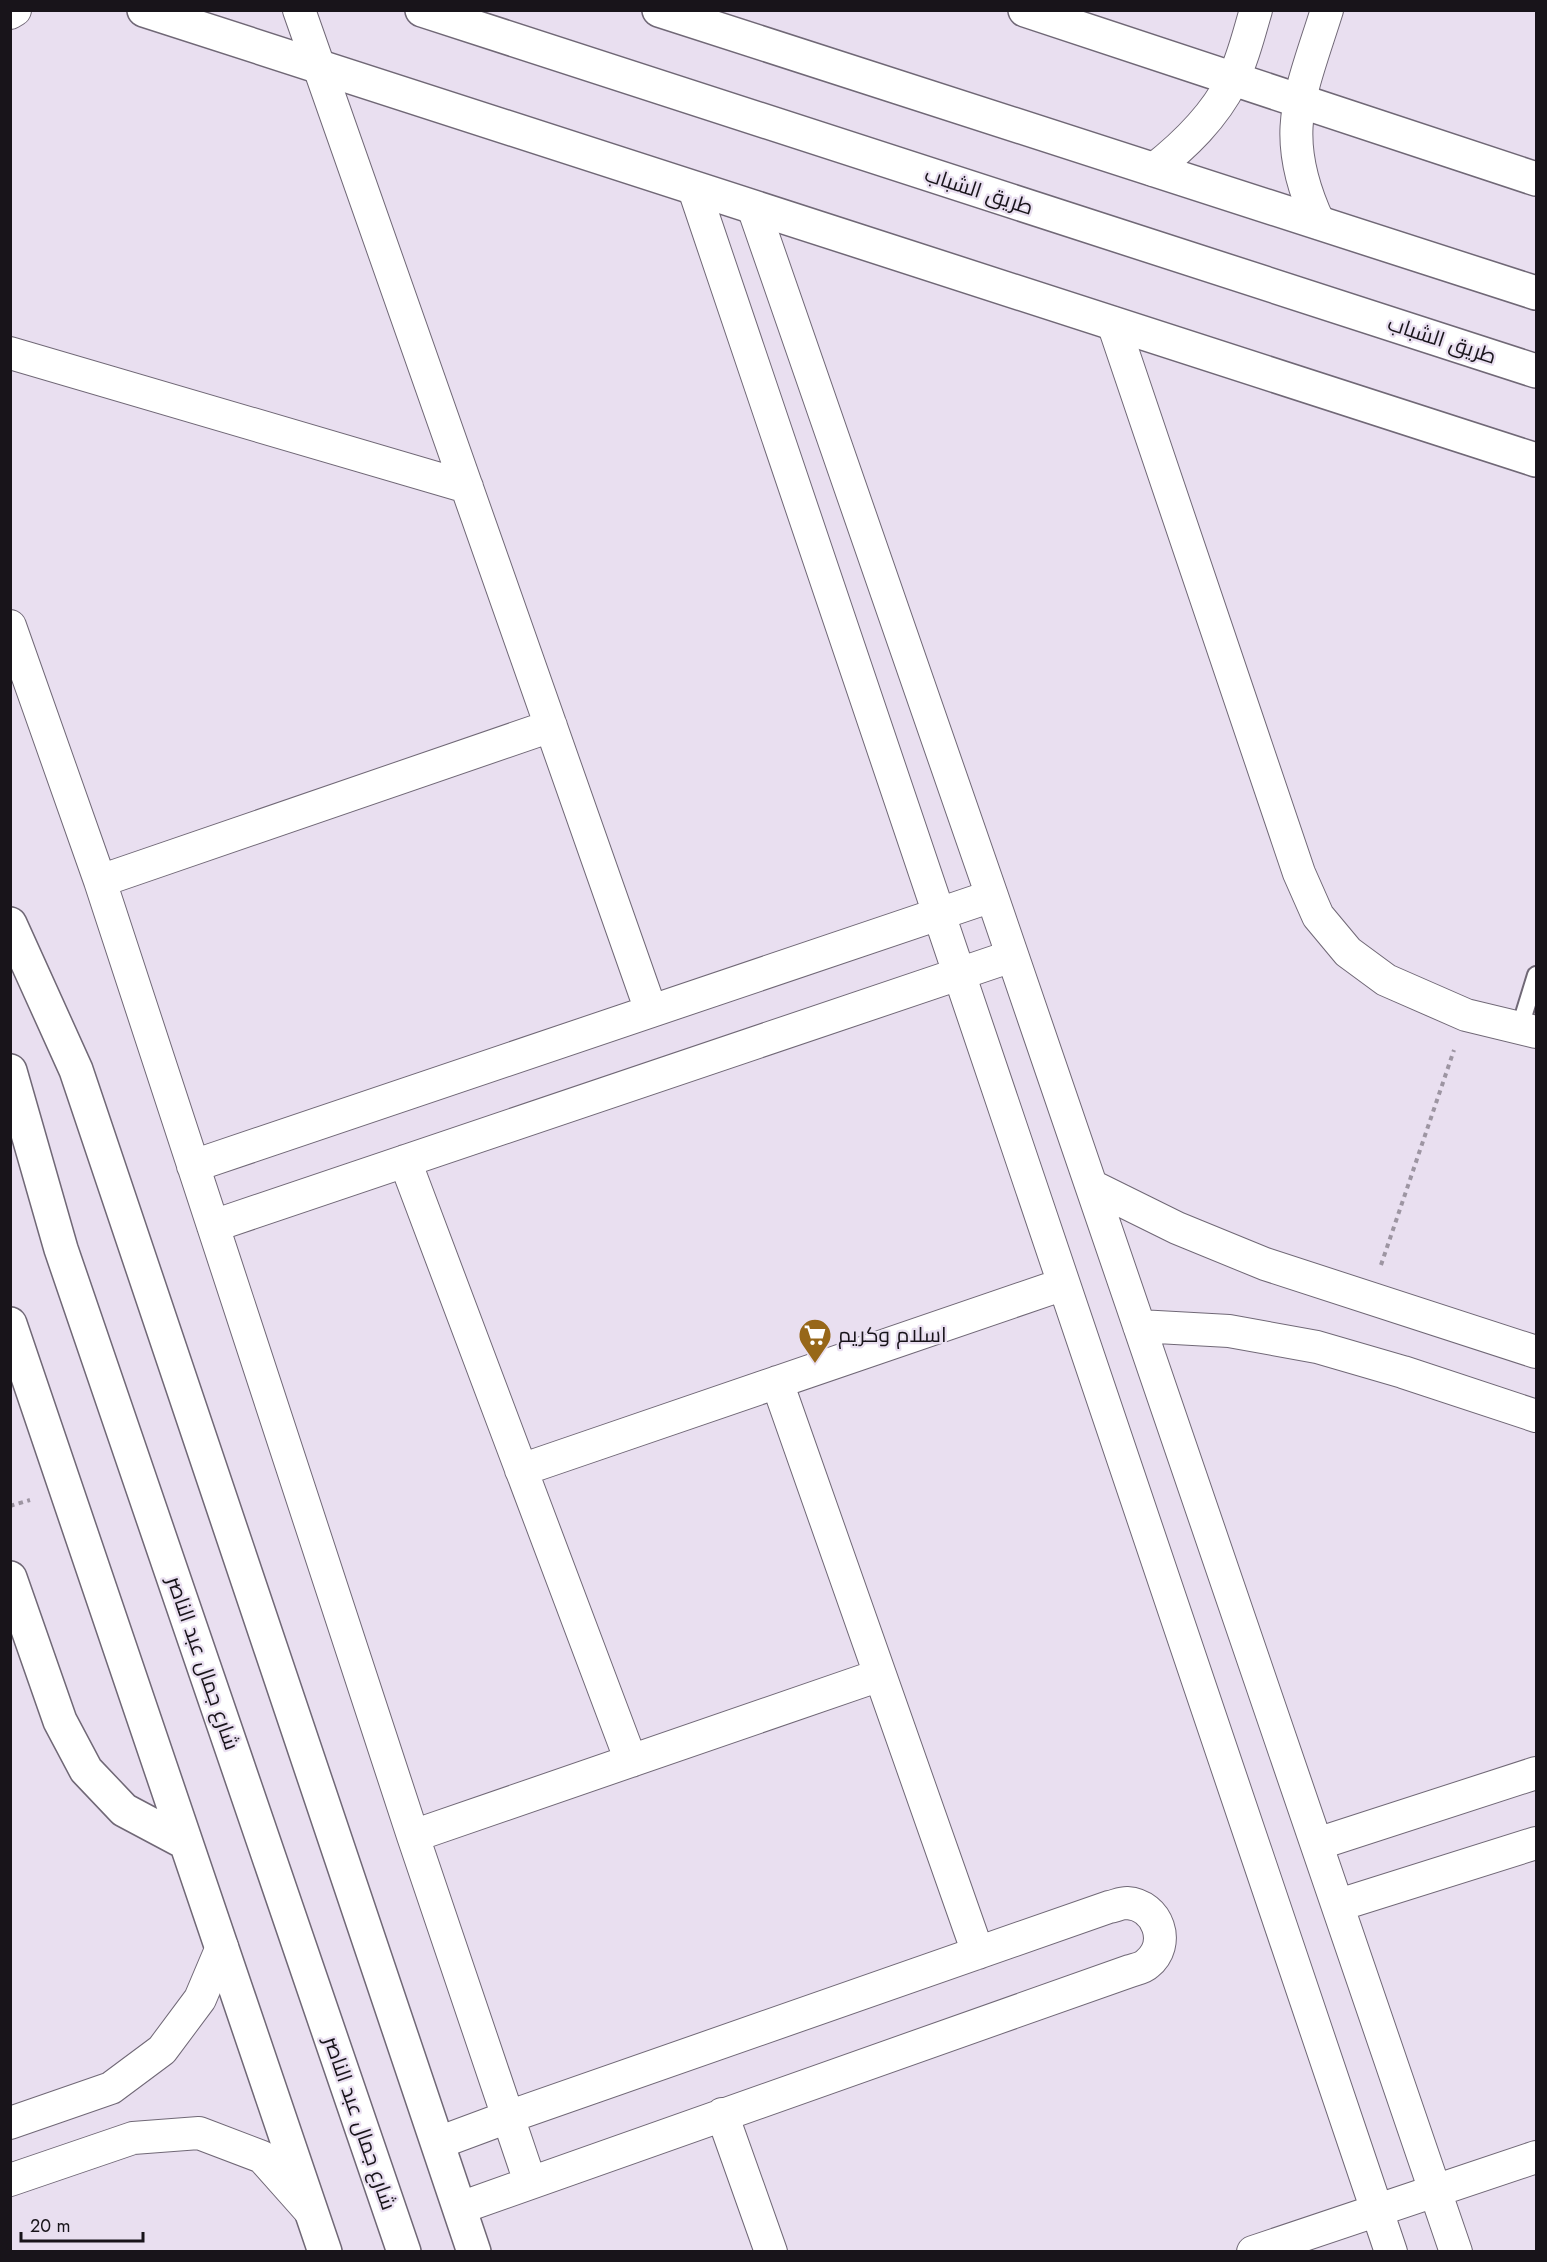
<svg xmlns="http://www.w3.org/2000/svg" width="1547" height="2262" font-family="Jost,Cairo,sans-serif">
<style>
.lines{fill:none;stroke-linecap:round;stroke-linejoin:round}
.lane-casing{stroke:#706876;stroke-width:20}
.street-casing{stroke:#706876;stroke-width:34}
.secondary-casing{stroke:#706876;stroke-width:36}
.path{stroke:#9d95a2;stroke-width:4;stroke-dasharray:4.5 4.5;stroke-linecap:butt}
.lane{stroke:#fff;stroke-width:16}
.street{stroke:#fff;stroke-width:32}
.secondary{stroke:#fff;stroke-width:33}
.labels{text-anchor:middle;dominant-baseline:central;stroke-width:4.5;stroke-linejoin:round;paint-order:stroke}
.street-label{font-size:21px;fill:#18141a;stroke:#e9dff0}
.poi-label{font-size:21px;fill:#18141a;stroke:#e9dff0;text-anchor:start}
</style>
<rect width="100%" height="100%" fill="#e9dff0"/>
<g class="lines">
<defs>
<path id="lane" d="M1520,1027l16,-52"/>
<path id="street" d="M299,10l352,1001
M10,13l5,-3
M1153,170c32,-25 61,-53 79,-89 11,-21 17,-48 24,-71
M694,189l697,2063
M753,207l239,689 464,1356
M1319,223c-41,-88 -19,-127 8,-213
M1113,323l186,550 19,43 30,36 38,28 80,35 70,17
M10,353l457,134
M10,626l90,255 313,955 117,346
M100,881l451,-155
M405,1161l226,600
M193,1166l799,-270
M1092,1186l85,42 88,36 271,88
M213,1226l799,-270
M1139,1326l90,5 88,16 86,25 133,44
M777,1382l201,571
M521,1470l543,-186
M413,1836l467,-161
M1317,1844l219,-71
M1339,1905l197,-62
M722,2114l49,138
M10,2123l101,-35 51,-38 38,-51 22,-52
M438,2143l70,-26 601,-210c6,-1 12,-4 18,-4 31,2 45,41 20,61 -4,4 -11,5 -17,7l-670,237
M10,2180l123,-42 66,-5 63,24 49,55
M1253,2252l283,-95"/>
<path id="secondary" d="M144,10l1392,450
M422,10l1114,361
M659,10l877,283
M1025,10l511,169
M10,924l66,146 398,1182
M10,1071l51,178 343,1003
M10,1324l315,928
M10,1578l50,143 26,49 38,40 62,33"/>
</defs>
<use href="#lane" class="lane-casing"/>
<use href="#street" class="street-casing"/>
<use href="#secondary" class="secondary-casing"/>
<path class="path" d="M1381,1265l73,-215
M10,1506l20,-6"/>
<use href="#lane" class="lane"/>
<use href="#street" class="street"/>
<use href="#secondary" class="secondary"/>
</g>
<defs>
<symbol id="supermarket-pin" viewBox="-11 -11 22 30"><path d="M0 17L-7.5 6A9.5 9.5 0 1 1 7.5 6Z" fill="#976719" stroke="#e9dff0"/><path d="M-6-5.5h2.5l.6 2H6L4.5 2H-2.5L-4.4-4H-6ZM-1.5 3.2a1.3 1.3 0 1 0 .1 0ZM3 3.2a1.3 1.3 0 1 0 .1 0Z" fill="#fff"/></symbol>
</defs>
<g fill-rule="evenodd">
<use href="#supermarket-pin" x="796" y="1316" width="38" height="52"/>
</g>
<g class="labels">
<g class="street-label">
<text transform="translate(979 191) rotate(18)">طريق الشباب</text>
<text transform="translate(1442 340) rotate(18)">طريق الشباب</text>
<text transform="translate(203 1663) rotate(71)">شارع جمال عبد الناصر</text>
<text transform="translate(360 2123) rotate(71)">شارع جمال عبد الناصر</text>
</g>
<g class="poi-label">
<text x="838" y="1335">اسلام وكريم</text>
</g>
</g>
<rect width="1547" height="2262" fill="none" stroke="#18141a" stroke-width="24"/>
<path d="M21 2232v9h122v-9" fill="none" stroke="#18141a" stroke-width="3"/>
<text x="30" y="2232" font-size="18" fill="#18141a" stroke="#e9dff0" stroke-width="4.5" paint-order="stroke">20 m</text>
</svg>
